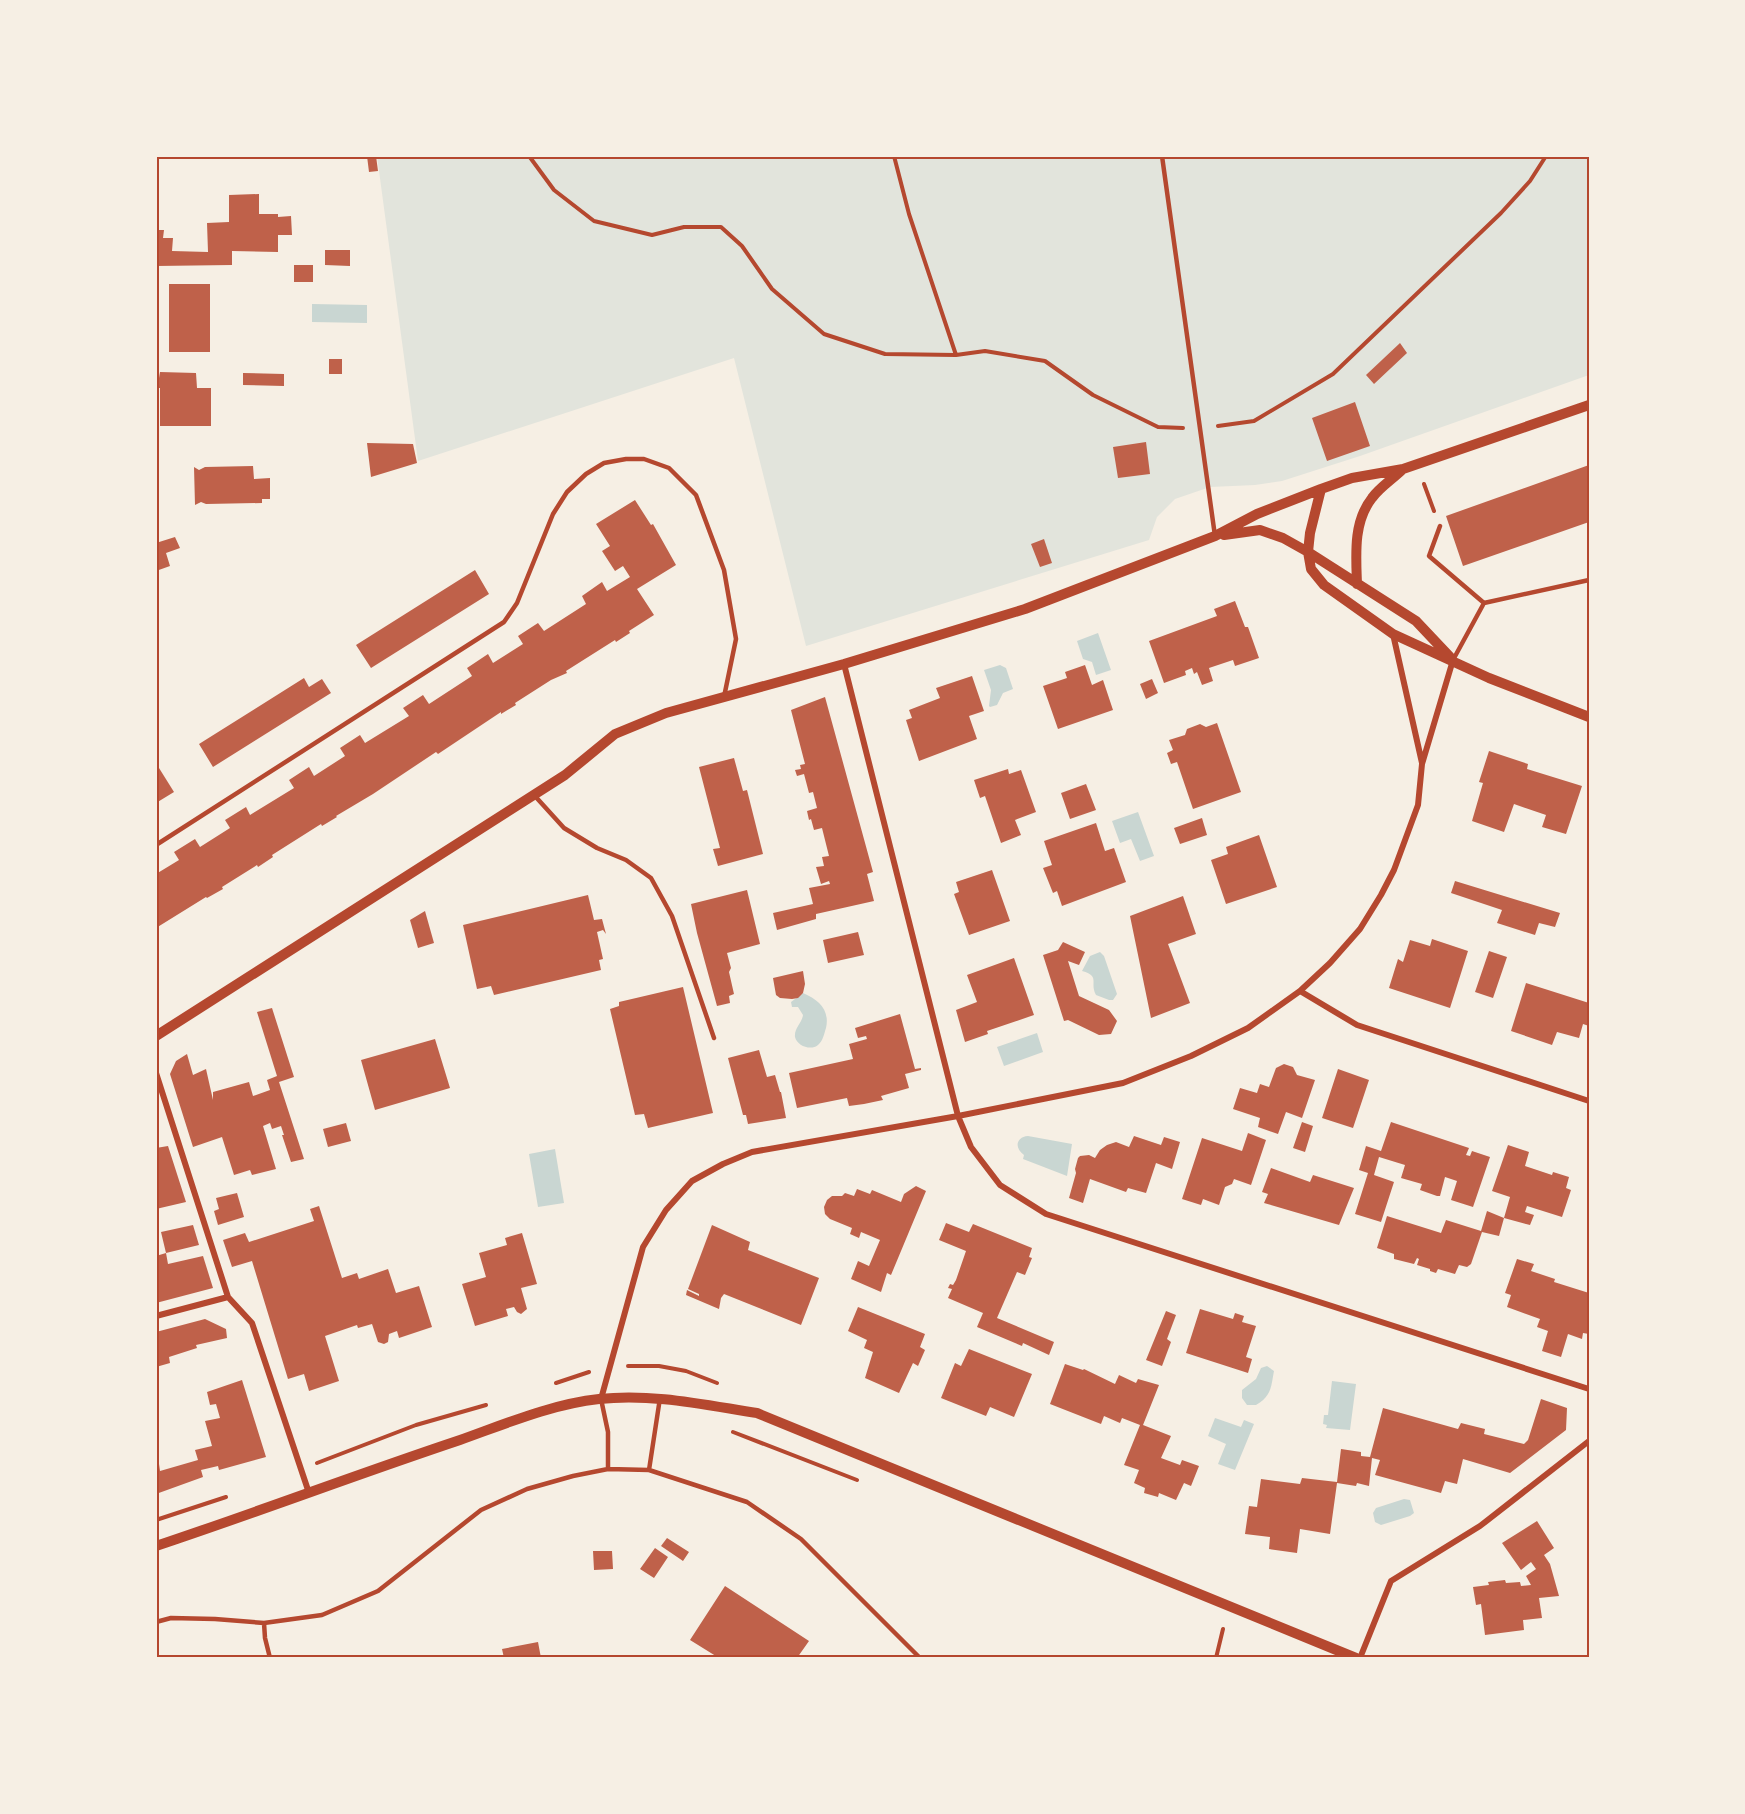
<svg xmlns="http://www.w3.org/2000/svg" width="1745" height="1814" font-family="'Space Grotesk',sans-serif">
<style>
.green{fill:#e2e4dc}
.water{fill:#c9d6d2}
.building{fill:#bf614a}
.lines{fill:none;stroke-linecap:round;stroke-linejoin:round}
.path{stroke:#b5482f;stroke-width:4}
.service{stroke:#b5482f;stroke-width:4.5}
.minor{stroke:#b5482f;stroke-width:6}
.tertiary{stroke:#b5482f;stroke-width:10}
.neatline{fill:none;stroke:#b5482f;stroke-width:2}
</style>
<rect width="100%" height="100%" fill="#f6efe4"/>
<path class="green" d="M377,156h1212v219l-229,81 -78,25 -27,4 -45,2 -35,12 -18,18 -8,23 -343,106 -72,-288 -316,103z"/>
<path class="water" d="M312,304l55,1v18l-55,-1z
M1098,633l13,37 -15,5 -4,-13 -9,-3 -6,-18z
M1000,665l6,3 7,21 -10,4 -6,12 -7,2 -1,-1 2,-16 -7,-20z
M1138,812l16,44 -14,5 -9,-22 -11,4 -8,-22z
M1100,952l4,4 13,38 -4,6h-4l-13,-5c-7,-12 5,-19 -14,-24l8,-15z
M803,993c16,7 27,17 23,35 -2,6 -3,13 -8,17 -7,6 -21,1 -23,-8 -1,-9 7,-14 8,-22l-5,-8h-6l-1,-5z
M1037,1033l6,19 -39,14 -7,-19z
M1028,1136l44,8 -5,32 -44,-17 1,-4c-10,-7 -8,-18 4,-19z
M555,1149l9,54 -26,4 -9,-53z
M1267,1366l7,5c-3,15 -2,25 -18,34h-9l-5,-7v-8l14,-11 5,-11z
M1332,1381l24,3 -6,46 -24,-2 1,-3 -4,-1 1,-9h4z
M1215,1418l26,9 3,-7 10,4 -19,46 -17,-6 8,-20 -18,-8z
M1404,1499l6,1 4,13 -4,3 -29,9 -6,-3 -2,-9 3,-5z"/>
<path class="building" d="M367,156h9l2,15 -9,1z
M259,194v20h19v3l13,-1 1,19h-14v17l-46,-1v14l-76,1v-36h8l-1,8h10l-1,13 36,1 -1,-29 22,-1v-27z
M325,250h25v16l-25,-1z
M294,265h19v17h-19z
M169,284h41v68h-41z
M1400,343l7,10 -33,31 -8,-9z
M329,359h13v15h-13z
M160,372l36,1 1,15h14v38h-51v-38h-4v-10h3z
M243,373l41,1v12l-41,-1z
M1355,402l15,44 -43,15 -15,-43z
M1146,442l4,32 -32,4 -5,-31z
M367,443l46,1 4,19 -46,14z
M1589,465v57l-126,44 -17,-50z
M253,466l1,13 16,-1v21h-8v4l-56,1 -5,-2 -6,3 -1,-38 5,3 6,-3z
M635,500l16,25 2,-1 23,41 -39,24 17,26 -25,16 1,2 -14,9 -1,-2 -49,31 1,2 -16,7 -36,23 1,2 -15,9v-2l-63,42 -2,-2 -63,42 -37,22 1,1 -15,9 -1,-2 -49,31 1,2 -15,10 -1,-2 -35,22 1,2 -16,9 -1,-1 -50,31v-54l23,-14 -5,-8 21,-13 5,8 30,-19 -5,-8 21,-13 4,8 44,-27 -5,-8 20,-13 5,9 31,-20 -5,-8 20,-13 5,8 44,-27 -6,-8 20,-13 6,9 43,-28 -5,-8 21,-14 5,9 30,-19 -5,-8 20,-13 6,8 42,-27 -4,-8 20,-14 5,9 23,-14 -7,-11 -8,5 -13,-20 8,-5 -14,-22z
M175,537l5,11 -14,5 4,13 -14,5v-28z
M1044,539l8,24 -12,4 -9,-23z
M475,570l14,24 -118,74 -15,-23z
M1235,601l10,26h3l11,31 -24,8 -2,-6 -24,8 4,13 -11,4 -5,-13 -3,2 -2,-6 -7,3 1,4 -22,8 -15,-42 68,-25 -3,-7z
M1085,665l7,20 11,-5 10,30 -55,19 -15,-43 24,-8 -2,-6z
M972,676l12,35 -15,5 8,23 -58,22 -13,-41 6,-2 -3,-8 31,-12 -4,-10z
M304,678l5,9 13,-8 9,14 -118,74 -14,-23z
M1152,679l6,14 -12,6 -6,-15z
M825,697l48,175 -6,2 7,27 -58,13v5l-39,11 -4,-17 40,-9 -4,-16 21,-4 -1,-3 -8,3 -5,-17 8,-1 -2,-9 7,-1 -7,-28 -8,2 -3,-11 -2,1 -2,-9 10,-3 -4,-16 -4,1 -5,-19 -7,2 -2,-6 6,-1 -1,-4 5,-1 -14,-54z
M1217,723l24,69 -48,17 -16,-47 -6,2 -4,-11 6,-3 -4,-10 16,-5 2,-6 13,-5 6,3z
M1489,751l39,13 -1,5 55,17 -16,48 -24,-7 4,-12 -32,-11 -10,28 -32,-11 11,-38 -4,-1z
M734,758l9,33 4,-1 16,64 -45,12 -5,-17 7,-1 -21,-81z
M159,768l15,24 -18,11v-33z
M1008,769l1,5 12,-4 15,42 -21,8 6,15 -20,8 -16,-47 -5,2 -6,-18z
M1086,784l10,26 -26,9 -9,-26z
M1202,818l5,17 -27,9 -6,-16z
M1096,823l9,28 9,-3 12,34 -64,24 -5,-15 -4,2 -10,-25 9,-3 -8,-24z
M1259,835l18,52 -51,17 -15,-44 17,-6 -2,-7z
M992,870l18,51 -41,14 -15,-41 5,-2 -3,-10z
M1455,881l105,32 -5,14 -16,-4 -4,12 -38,-12 5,-13 -51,-17z
M747,890l13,54 -33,9 4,15 -2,4 5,22 -5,2 1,7 -13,3 -20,-73 -6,-29z
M588,895l6,25 8,-1 4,15 -3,-4 -6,2 6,27 -4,1 2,10 -107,25 -3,-9 -14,3 -14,-64z
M1183,896l13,38 -28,10 22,59 -39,15 -21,-102z
M425,911l9,32 -16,5 -8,-28z
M858,932l6,23 -36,8 -5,-23z
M1432,939l36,12 -18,57 -61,-20 9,-29 5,3 7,-22 20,6z
M1063,942l22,10 -6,13 -11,-4 11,35 30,14 8,11 -6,13 -12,1 -31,-15 -4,1 -21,-66 15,-5z
M1489,951l18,6 -14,41 -18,-6z
M1014,958l20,57 -47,16 1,3 -23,8 -9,-32 21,-8 -10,-27z
M803,971l2,13 -2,9 -5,5 -6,1 -12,-1 -4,-3 -3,-17z
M1526,983l63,20v23l-6,-2 -4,14 -22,-6 -5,13 -41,-14z
M683,987l30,126 -65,15 -4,-14 -9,1 -25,-106 9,-3v-4z
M272,1008l22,69 -15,5 25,77 -13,3 -9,-27h2l-3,-9 -9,3 -2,-6 -7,3 13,43 -24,6 -2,-5 -16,5 -12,-38 -29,10 -23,-73 6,-13 11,-7 6,21 13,-6 7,31v-8l36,-10 4,14 17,-6 -3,-10 10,-4 -20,-64z
M900,1014l15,55 6,-1v2l-16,4 4,14 -28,8 2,4 -19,4 -15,2 -2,-8 -50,10 -8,-35 64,-14 -4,-15 18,-5 -1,-3 -8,2 -3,-10z
M435,1039l15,49 -75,22 -14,-50z
M759,1050l8,27 8,-2 5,17h1l5,26 -38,6 -2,-9h-3l-15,-57z
M1284,1064l9,3 4,8 18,5 -13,38 -16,-6 -8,22 -20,-7 2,-9 -27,-9 7,-21 17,5 3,-9 9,3 7,-19z
M1338,1069l31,11 -16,48 -31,-10z
M1302,1122l11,4 -8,26 -12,-4z
M1391,1122l78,26 -3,7 4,1 2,-5 18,6 -17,50 -22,-7 6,-19 -12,-4 -5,19h-3l-17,-6 2,-6 -21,-6 4,-13 -26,-8 -5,18 20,7 -13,40 -26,-8 13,-41 -9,-3 7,-24 15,5z
M346,1123l5,18 -23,6 -5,-18z
M1248,1133l18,7 -15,45 -17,-6 -2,5 -7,3 -6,18 -16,-6 -2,6 -19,-6 20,-61 40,13z
M1134,1136l27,9 3,-8 16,5 -8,27 -16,-6 -10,30 -18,-5 -2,4 -36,-13 -7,24 -14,-5 7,-25 -1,-4 3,-11 2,-2 9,-1 6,3 5,-8 7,-5 9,-3 13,5z
M1508,1145l21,7 -4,14 27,9 1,-3 16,5 -3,11 5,2 -9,27 -35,-11 -2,6 9,3 -4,10 -26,-7 6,-21 -18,-6z
M168,1146l18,56 -30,7v-61z
M1271,1168l39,14 3,-7 41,13 -15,37 -75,-22 4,-9 -6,-2z
M916,1186l10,5 -35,84 -4,-2 -6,19 -30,-13 7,-18 11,5 11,-26 -19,-8 -2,6 -9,-4 2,-6 -22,-9 -5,-5 -1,-7 3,-7 5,-4h10l3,-3 9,3 3,-7 13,5 2,-4 29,12 3,-8z
M237,1193l7,24 -26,8 -4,-14 5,-2 -3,-11z
M319,1206l23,72 15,-5 2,6 29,-10 8,24 23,-7 13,41 -33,11 -2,-7 -8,3 -1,8 -4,2 -6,-2 -6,-18 -14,4 -1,-3 -32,11 14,45 -30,10 -5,-17 -16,5 -36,-118 -20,6 -9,-27 22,-7 4,9 65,-21 -4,-12z
M1487,1211l17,7 -5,18 -17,-4 -11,32 -4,3 -8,-2 -4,9 -17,-5 -2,4 -6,-2v-2l-13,-4 2,-6 -2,-1 -3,6 -20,-5v-5l-17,-6 10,-32 54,17 5,-13 35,11z
M946,1223l23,9 4,-8 59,24 -3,9 3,1 -7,17 -8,-3 -20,46 57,24 -5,13 -26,-12 -1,3 -45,-19 6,-14 -35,-15 4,-9 -4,-1 2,-4 3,1 3,-5 10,-29 -27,-11z
M193,1225l6,20 -33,8 2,11 35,-8 10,32 -57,15v-47l10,-3 -5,-21z
M712,1225l38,17 -2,8 71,28 -18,47 -77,-31 -3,4 -2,11 -33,-14 1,-5 12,6v-2l-11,-5z
M522,1233l15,51 -16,4 6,21 -6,5 -4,-2 -3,-5 -8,2 2,7 -33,10 -13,-42 24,-7 -7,-24 28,-8 -2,-7z
M1517,1259l17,5 -3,7 24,8 -1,3 35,11v41l-6,-1 -1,6 -14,-5 -7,23 -19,-6 6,-20 -11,-4 3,-8 -33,-12 4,-12 -6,-2z
M858,1307l67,27 -5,13 5,3 -7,16 -5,-3 -14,30 -34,-15 8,-26 -9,-4 3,-8 -19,-9z
M1200,1309l33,10 2,-6 9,3 -2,6 14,4 -10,31 6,2 -4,14 -62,-20z
M1166,1311l10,4 -9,24 4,3 -9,24 -16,-6z
M205,1319l21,10 1,9 -31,7 1,3 -28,9 1,6 -14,4v-35z
M969,1349l63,25 -18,43 -24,-10 -4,9 -45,-18 14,-35 6,3z
M1065,1364l18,6 1,-1 31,15 4,-9 17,8 2,-4 21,6 -16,40 28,11 -10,22 19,7 2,-5 17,6 -8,20 -7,-3 -8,17 -17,-7 -1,4 -14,-4 1,-5 -11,-5 5,-13 -15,-5 16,-40 -18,-7 -2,5 -16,-7 -3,8 -51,-20z
M242,1380l24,77 -47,13 -1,-4 -17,4 2,7 -47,17v-29l3,-1 1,7 38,-11 -3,-10 17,-4 -7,-25 15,-3 -4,-14 -6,1 -3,-13z
M1541,1399l26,9 -1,22 -56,43 -47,-14 -6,25 -12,-3 -4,12 -66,-18 5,-15 -8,-2 -3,28 -12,-3 -1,3 -19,-3 -7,51 -30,-5 -3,24 -28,-4 1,-12 -25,-3 4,-28 8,1 4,-28 39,5 2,-6 35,4 4,-33 20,3v4l9,1 13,-49 75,21 3,-6 24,6 -1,5 40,10 4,-4z
M1537,1521l17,27 -10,7 6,9 9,32 -20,2 3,20 -19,2 1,10 -39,5 -4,-31 -5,1 -3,-18 16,-2 -1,-3 17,-2 1,3 14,-1 1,4 10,-1 -5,-9 10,-7 -5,-7 -10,8 -19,-27z
M667,1538l22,14 -6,9 -22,-15z
M655,1548l13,9 -14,21 -14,-9z
M593,1551h19l1,18 -19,1z
M725,1586l84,55 -12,17h-78l-29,-18z
M538,1642l3,16h-37l-2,-9z"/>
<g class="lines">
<path class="path" d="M529,156l25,34 40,31 58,14 32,-8h37l21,19 30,43 52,45 61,20 71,1 29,-4 60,10 48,34 65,32 25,1
M894,156l15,58 47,141
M1218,426l36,-5 79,-47 168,-161 29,-32 16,-25
M1424,484l10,27
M628,1366h31l27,5 31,12
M556,1383l33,-11
M733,1432l124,48
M317,1463l99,-38 70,-20
M156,1520l70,-23
M1216,1658l7,-29"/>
<path class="service" d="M1162,156l53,380
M1440,526l-11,30 55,47 -31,57
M1484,603l105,-23
M534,795l30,33 33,20 29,12 25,18 21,38 42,122
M156,845l348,-223 13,-19 36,-89 14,-22 19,-18 18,-11 22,-4h18l25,9 27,27 28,75 12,69 -12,58
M601,1399l7,33v37
M649,1470l11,-72
M156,1622l15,-4 44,1 49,4 58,-8 56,-24 103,-81 46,-21 46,-13 35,-7 41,1 98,32 54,37 119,119
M264,1623l1,15 5,20"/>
<path class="minor" d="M1393,634l29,129
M844,664l114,452 13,31 29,38 46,29 543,175
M1300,991l57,34 232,76
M156,1073l72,224 24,26 57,170
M156,1316l72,-19
M601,1399l42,-152 23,-37 26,-29 31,-17 29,-12 206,-36 165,-33 68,-27 57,-28 52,-37 30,-28 30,-34 21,-34 13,-25 24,-65 4,-41 31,-104
M1360,1658l31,-77 89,-55 109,-85"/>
<path class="tertiary" d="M1321,489l-11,44 -2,19 3,17 13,16 69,49 96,44 100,39
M1224,535l36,-5 23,8 25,14 108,69 34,36
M1357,584c-1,-29 -4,-62 15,-86 8,-11 21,-19 31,-29
M156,1036l409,-261 50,-41 51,-21 178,-49 181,-55 190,-73 42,-22 64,-25 31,-11 51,-9 186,-64
M156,1546c102,-34 202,-72 304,-106 45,-16 92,-36 139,-41 53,-6 106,6 158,14l599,245"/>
</g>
<rect width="1745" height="1814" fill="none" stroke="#f6efe4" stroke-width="315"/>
<rect x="158" y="158" width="1430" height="1498" class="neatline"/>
</svg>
